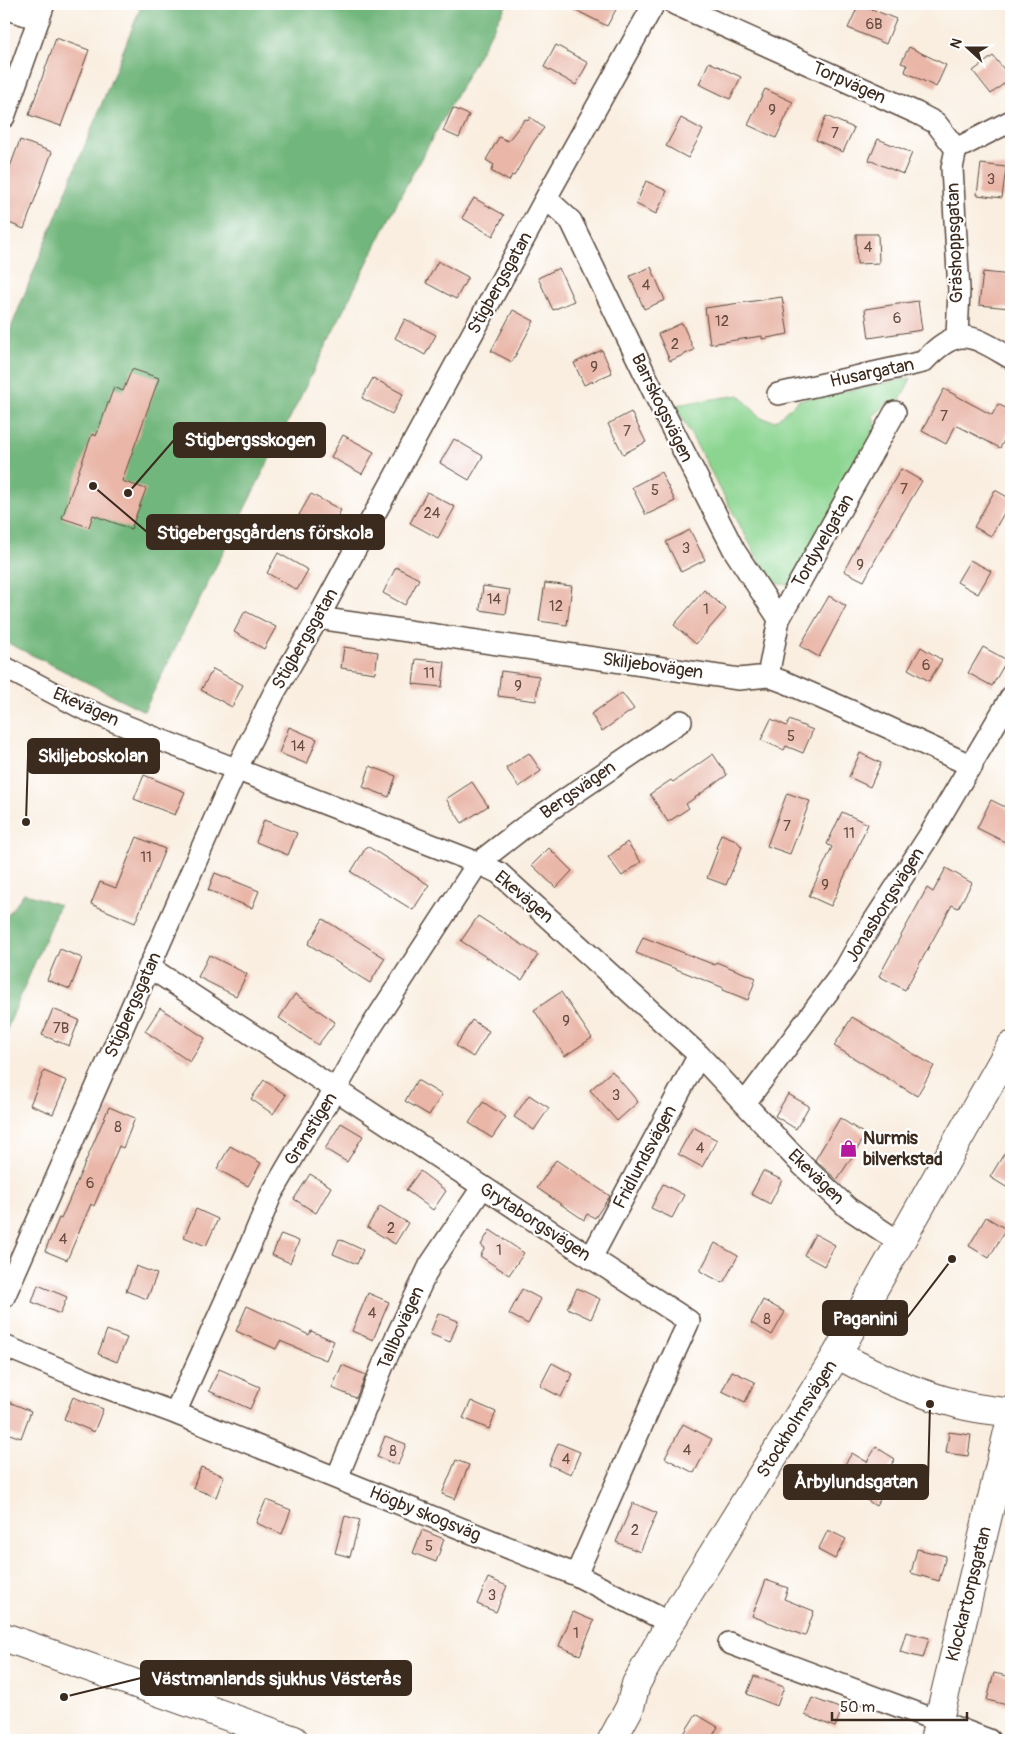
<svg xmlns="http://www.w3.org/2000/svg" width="1015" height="1744" font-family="Pangolin,sans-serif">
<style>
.green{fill:#8cd591;stroke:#648058}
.forest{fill:#71b67b;stroke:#56704c}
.building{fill:#e9b6a7}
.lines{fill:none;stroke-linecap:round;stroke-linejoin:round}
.street-casing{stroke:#58473b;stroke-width:24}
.secondary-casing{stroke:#58473b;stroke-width:30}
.street{stroke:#fff;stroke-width:21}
.secondary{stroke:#fff;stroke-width:28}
.labels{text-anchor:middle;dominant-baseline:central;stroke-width:4.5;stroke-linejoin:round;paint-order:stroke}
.number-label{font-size:15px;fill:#664d40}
.street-label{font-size:18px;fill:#3b2a1e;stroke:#fff}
.poi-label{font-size:18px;font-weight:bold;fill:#3b2a1e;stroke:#fff;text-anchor:start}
.leader{fill:none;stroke:#3b2a1e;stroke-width:2}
.callout-dot{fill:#3b2a1e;stroke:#fff;stroke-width:2}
.callout{fill:#3b2a1e;stroke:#3b2a1e;stroke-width:2}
.callout-label{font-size:19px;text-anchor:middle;font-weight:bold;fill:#fff}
</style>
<rect width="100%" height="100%" fill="#fff"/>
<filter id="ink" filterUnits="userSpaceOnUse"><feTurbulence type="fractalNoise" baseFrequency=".02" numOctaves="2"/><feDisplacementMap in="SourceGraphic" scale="10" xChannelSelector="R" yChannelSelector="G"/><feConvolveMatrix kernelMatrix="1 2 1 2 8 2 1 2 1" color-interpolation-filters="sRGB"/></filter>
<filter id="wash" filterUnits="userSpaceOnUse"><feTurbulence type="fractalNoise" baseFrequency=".0096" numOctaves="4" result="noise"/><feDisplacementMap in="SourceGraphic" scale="20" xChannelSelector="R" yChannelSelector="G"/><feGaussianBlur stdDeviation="1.12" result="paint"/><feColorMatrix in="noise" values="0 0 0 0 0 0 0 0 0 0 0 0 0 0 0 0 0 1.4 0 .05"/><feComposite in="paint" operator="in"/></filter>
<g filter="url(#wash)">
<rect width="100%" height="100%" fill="#f9eee0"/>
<path class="green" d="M911,378l-14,29 -9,-4 -15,13 6,19 -90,150 -18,-2 -96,-178 64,-10 22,23 14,3 24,-21z"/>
<path class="forest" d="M142,4h365l-104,187 -259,520 -140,-70v-296z
M24,893l35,12 -55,131v-116z"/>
<g id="blocks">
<path class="building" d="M564,4h55l-12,22z
M859,4l37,15 -10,25 -38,-16z
M56,38l33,12 -28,76 -32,-11z
M556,45l32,18 -12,22 -32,-18z
M909,47l37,18 -10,22 -31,-15 2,-7 -6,-2z
M993,56l18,22 -20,16 -18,-23z
M709,62l32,15 -11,22 -31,-15z
M765,89l28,13 -17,36 -28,-13z
M453,108l16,7 -10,23 -16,-7z
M826,116l28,12 -11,24 -27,-12z
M530,117l14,11 -10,13 -20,35 -2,-1 -3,6 -18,-10 3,-6 -8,-5 13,-23 9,4 17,-22 3,2z
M681,118l22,12 -15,28 -22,-12z
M878,139l34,14 -9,21 -34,-14z
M20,140l32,12 -28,77 -20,-8v-38z
M981,164l25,3 -4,31 -25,-3z
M646,181l21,10 -11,23 -20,-10z
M474,198l30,17 -11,21 -31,-18z
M856,234h22l1,29 -22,1z
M438,261l30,16 -12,22 -30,-16z
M651,267l14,33 -21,9 -14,-33z
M559,268l15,33 -21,9 -15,-32z
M983,272l28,3 -1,33 -31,-3z
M782,297l6,37 -26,5v-3l-52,8 -5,-36z
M918,301l4,29 -53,8 -4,-29z
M513,310l21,11 -22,41 -21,-11z
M405,319l31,16 -11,20 -30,-17z
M682,323l12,27 -24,11 -12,-27z
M602,350l10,23 -28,12 -10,-22z
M132,369l27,9 -37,103 24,8 -15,40 -38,-14 -4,12 -27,-9 30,-84 4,2 18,-49 9,4z
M373,378l30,16 -11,20 -30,-16z
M944,389l48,26 6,-11 13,7v16l-11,21 -44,-23 -10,19 -24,-13z
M631,412l15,30 -23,12 -15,-30z
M343,435l31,17 -12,22 -31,-17z
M454,439l29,17 -14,24 -29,-17z
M901,469l21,12 -42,70 -16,30 -20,-10 26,-50z
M661,472l14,29 -29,14 -14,-28z
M995,490l16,9v2l-20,35 -17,-9z
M427,492l28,15 -17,31 -28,-15z
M311,494l30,16 -12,22 -30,-17z
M690,530l15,30 -24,12 -15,-30z
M278,553l30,17 -11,20 -30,-17z
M970,560l21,11 -13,23 -21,-12z
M396,567l23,12 -14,26 -22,-12z
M545,583l27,3 -5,39 -28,-4z
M483,586l27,4 -4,24 -26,-4z
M704,590l22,19 -30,35 -22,-19z
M829,596l17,10 -27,51 -19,-11z
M245,611l31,16 -12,22 -30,-17z
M344,647l34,5 -3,21 -34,-5z
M921,647l21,13 -13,21 -21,-12z
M983,647l24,13 -15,26 -24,-13z
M416,659l29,3 -3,25 -29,-3z
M213,669l30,16 -11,22 -31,-17z
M501,671l38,5 -3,25 -38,-5z
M622,693l12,16 -32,22 -11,-17z
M771,719l16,7 2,-6 24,10 -10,23 -17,-7 -2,4 -23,-10z
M289,727l28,12 -10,25 -28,-11z
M529,753l12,18 -22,16 -13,-19z
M860,753l21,10 -11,24 -21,-10z
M713,754l14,21 -41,29 3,4 -21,14 -18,-28 21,-14 2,2z
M370,766l26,10 -7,21 -26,-10z
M144,775l41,17 -10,23 -41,-16z
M472,782l16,24 -26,17 -16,-24z
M787,793l23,8 -20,53 -23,-8z
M991,800l20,10v24l-4,9 -30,-15z
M842,812l26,12 -37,82 -22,-10 23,-49 -5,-3z
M264,820l33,13 -9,22 -32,-13z
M721,834l15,6 6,7 -16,38 -19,-7 11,-29 -2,-1z
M137,837l28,12 -30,74 -44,-19 9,-22 16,6z
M627,842l14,20 -19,14 -14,-19z
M367,846l62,39 -16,25 -62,-38z
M549,848l23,23 -16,17 -24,-23z
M946,868l26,15 -14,25 -6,-3 -47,85 -26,-14 48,-88 6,4z
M215,873l44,18 -7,17 -44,-18z
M478,916l60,39 -16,25 -61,-39z
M323,919l62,39 -15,25 -62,-39z
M643,937l72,28 1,-3 40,16 -8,22 -25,-10 1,-2 -88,-35z
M60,949l22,9 -12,31 -23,-9z
M209,955l38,19 -11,22 -38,-19z
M561,992l31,46 -27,18 -31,-46z
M295,994l40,28 -17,23 -39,-27z
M160,1008l45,30 -15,24 -45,-31z
M53,1009l26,11 -10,26 -27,-11z
M852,1017l82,49 -17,30 -83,-50z
M472,1020l17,11 -16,26 -17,-11z
M44,1071l23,10 -14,33 -23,-9z
M612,1071l26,31 -21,19 -27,-31z
M264,1080l22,15 -13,19 -22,-15z
M417,1080l25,15 -13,20 -24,-14z
M788,1094l21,12 -13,23 -21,-13z
M529,1095l20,13 -15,22 -20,-13z
M483,1102l23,15 -14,21 -23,-15z
M109,1107l26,11 -12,30 -4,-2 -25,60 -3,-2 -24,56 -22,-9 14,-33 2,1z
M840,1118l26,17 -29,45 -22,-20z
M341,1123l22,13 -16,26 -22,-13z
M693,1127l24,13 -15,27 -24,-13z
M1011,1142v48l-21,-13z
M230,1146l31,17 -13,23 -31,-17z
M556,1160l54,36 -15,22 -8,-4 -3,6 -47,-32z
M420,1171l26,20 -13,19 -27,-20z
M763,1171l19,9 -12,24 -19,-10z
M310,1174l21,13 -15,26 -22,-14z
M663,1184l21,11 -12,23 -21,-10z
M380,1206l28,17 -13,21 -28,-17z
M196,1209l22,10 -12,27 -22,-9z
M986,1217l20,12 -17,29 -20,-12z
M490,1230l34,23 -15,22 -29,-19 5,-8 -4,-3z
M281,1234l18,7 -9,22 -18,-8z
M815,1234l20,11 -11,21 -20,-11z
M339,1239l24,11 -6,14 -24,-10z
M715,1243l23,13 -15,27 -23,-12z
M136,1266l21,8 -10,25 -21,-8z
M38,1285l29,12 -7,17 -28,-12z
M577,1288l23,11 -9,20 -24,-11z
M522,1289l19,10 -13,25 -19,-10z
M368,1293l21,9 -16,38 -21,-9z
M763,1300l22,12 -13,23 -21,-12z
M247,1306l62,29 2,-4 23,10 -8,19 -46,-19 -4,8 -40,-18z
M438,1313l20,8 -8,21 -20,-8z
M107,1330l20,8 -10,24 -19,-8z
M552,1363l21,11 -12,23 -21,-11z
M342,1365l24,10 -10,23 -24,-10z
M219,1369l41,18 -10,22 -41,-18z
M732,1371l23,11 -10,20 -23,-11z
M73,1397l30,12 -9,23 -30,-13z
M4,1400l27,11 -10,27 -17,-6z
M471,1401l25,11 -7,17 -26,-11z
M683,1424l29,15 -18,34 -29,-15z
M949,1432l22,3 -3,21 -22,-3z
M385,1436l21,8 -8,21 -21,-8z
M558,1443l22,9 -9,22 -22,-9z
M876,1447l19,12 -19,29 8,5 -8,13 -41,-26 17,-27 15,9z
M456,1460l13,5 -14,34 -13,-5z
M201,1467l23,9 -8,21 -23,-9z
M266,1500l25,10 -9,24 -26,-11z
M633,1503l24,10 -17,39 -24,-10z
M345,1516l15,4 -10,37 -15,-4z
M422,1530l22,9 -8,23 -23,-9z
M828,1530l18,9 -11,20 -17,-9z
M917,1549l29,7 -7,25 -28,-8z
M488,1578l19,8 -11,26 -19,-8z
M766,1580l22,8 -4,11 30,12 -9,25 -53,-20z
M573,1612l21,9 -14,34 -21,-9z
M906,1632l23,6 -6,20 -23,-6z
M994,1673l17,4v29l-24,-6z
M754,1676l30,11 -7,19 -30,-12z
M812,1698l30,11 -7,18 -30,-12z
M696,1714l22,13 -8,13h-30z"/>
</g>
</g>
<g filter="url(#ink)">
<use href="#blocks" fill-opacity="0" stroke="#58473b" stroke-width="1"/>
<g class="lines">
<defs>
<path id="street" d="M675,4l242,109 19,10 20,26 55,-28
M4,8l35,11
M4,117l40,-113
M956,149l-4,19 7,122 -2,46
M546,198l25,23 86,178 77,151 45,69
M778,394l145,-32c36,-38 48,-27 88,-4
M318,618l421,61 29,-3 19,7 98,43 87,40
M4,667l78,41 71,29 325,126 21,10 200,182 104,111 45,42 51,34
M768,676l11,-57 116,-207
M149,967c181,118 359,238 540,354l-33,72 -80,182
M745,1103l100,-134 14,-25 70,-108 82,-139
M591,1258l108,-203
M4,1297l233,-529 37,-75 44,-75 228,-420 108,-194
M4,1346l87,36 84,31 401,162 94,48
M175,1413l72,-160 24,-58 31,-53 34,-53 32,-57 110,-169 45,-35 158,-107
M337,1478l47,-115 46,-98 52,-77
M729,1643l260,97"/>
<path id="secondary" d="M837,1354c38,22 79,39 121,50 17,5 36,6 53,9
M4,1637l290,103
M612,1740l18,-33 6,-23 34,-61 167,-269 174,-308
M934,1740l77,-321"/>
</defs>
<use href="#street" class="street-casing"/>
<use href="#secondary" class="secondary-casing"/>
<use href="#street" class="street"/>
<use href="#secondary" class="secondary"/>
</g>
</g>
<defs>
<symbol id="shop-bare" viewBox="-9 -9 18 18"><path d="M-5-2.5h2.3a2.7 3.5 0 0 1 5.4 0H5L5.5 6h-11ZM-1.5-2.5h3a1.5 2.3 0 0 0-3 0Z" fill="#b5179e" stroke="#fff" stroke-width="2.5" paint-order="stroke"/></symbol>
</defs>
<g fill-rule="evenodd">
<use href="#shop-bare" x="836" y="1136" width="25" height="25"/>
</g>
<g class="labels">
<g class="number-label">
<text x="874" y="24">6B</text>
<text x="772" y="110">9</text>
<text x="835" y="133">7</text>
<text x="991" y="179">3</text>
<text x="868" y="247">4</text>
<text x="646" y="285">4</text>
<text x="897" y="318">6</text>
<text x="722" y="321">12</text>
<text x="675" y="344">2</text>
<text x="594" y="367">9</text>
<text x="944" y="416">7</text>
<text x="627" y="431">7</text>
<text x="904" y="489">7</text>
<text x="655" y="490">5</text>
<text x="432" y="513">24</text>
<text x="686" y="548">3</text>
<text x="860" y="565">9</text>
<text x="494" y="599">14</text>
<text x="556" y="606">12</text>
<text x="706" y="609">1</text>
<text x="926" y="665">6</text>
<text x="429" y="673">11</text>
<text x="518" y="686">9</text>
<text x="791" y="736">5</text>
<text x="298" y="746">14</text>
<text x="787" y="826">7</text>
<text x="849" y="833">11</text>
<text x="146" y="857">11</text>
<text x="825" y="885">9</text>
<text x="566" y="1021">9</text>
<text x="61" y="1028">7B</text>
<text x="616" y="1095">3</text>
<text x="118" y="1127">8</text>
<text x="700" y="1148">4</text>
<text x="90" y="1183">6</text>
<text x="391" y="1228">2</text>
<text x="63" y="1239">4</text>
<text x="499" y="1250">1</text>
<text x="372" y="1313">4</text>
<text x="767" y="1319">8</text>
<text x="687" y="1450">4</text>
<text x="393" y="1451">8</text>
<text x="566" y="1459">4</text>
<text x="635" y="1530">2</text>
<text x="429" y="1546">5</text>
<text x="492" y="1595">3</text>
<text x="576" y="1633">1</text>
</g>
<g class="street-label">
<text transform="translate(849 83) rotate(24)">Torpvägen</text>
<text transform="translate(955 243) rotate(-92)">Gräshoppsgatan</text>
<text transform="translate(500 283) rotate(-61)">Stigbergsgatan</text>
<text transform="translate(872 373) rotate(-12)">Husargatan</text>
<text transform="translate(662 408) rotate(64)">Barrskogsvägen</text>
<text transform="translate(823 541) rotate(-60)">Tordyvelgatan</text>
<text transform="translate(305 639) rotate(-60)">Stigbergsgatan</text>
<text transform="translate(653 666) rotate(8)">Skiljebovägen</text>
<text transform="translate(86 707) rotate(24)">Ekevägen</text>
<text transform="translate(578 790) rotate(-35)">Bergsvägen</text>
<text transform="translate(524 897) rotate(40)">Ekevägen</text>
<text transform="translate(885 905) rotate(-58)">Jonasborgsvägen</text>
<text transform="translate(133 1005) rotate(-66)">Stigbergsgatan</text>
<text transform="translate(311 1129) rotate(-58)">Granstigen</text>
<text transform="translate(645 1157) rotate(-62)">Fridlundsvägen</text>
<text transform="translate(816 1177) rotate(44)">Ekevägen</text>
<text transform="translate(535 1222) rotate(33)">Grytaborgsvägen</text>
<text transform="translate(401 1328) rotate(-66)">Tallbovägen</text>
<text transform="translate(797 1419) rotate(-58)">Stockholmsvägen</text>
<text transform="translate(425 1514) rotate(22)">Högby skogsväg</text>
<text transform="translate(969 1594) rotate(-76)">Klockartorpsgatan</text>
</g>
<g class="poi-label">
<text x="863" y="1138">Nurmis<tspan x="863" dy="21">bilverkstad</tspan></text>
</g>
</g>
<path class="leader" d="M128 493L174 440M93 486L147 532M26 822L28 756M952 1259L907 1318M930 1404L928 1482M64 1697L141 1678"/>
<g class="callout-dot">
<circle cx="128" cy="493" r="5"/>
<circle cx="93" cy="486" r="5"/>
<circle cx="26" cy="822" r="5"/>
<circle cx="952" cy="1259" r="5"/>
<circle cx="930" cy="1404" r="5"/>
<circle cx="64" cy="1697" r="5"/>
</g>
<g class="callout">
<rect x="174" y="423" width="151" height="34" rx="5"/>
<rect x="147" y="515" width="237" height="34" rx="5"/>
<rect x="28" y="739" width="131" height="34" rx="5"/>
<rect x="823" y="1301" width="84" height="34" rx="5"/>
<rect x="784" y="1465" width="144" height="34" rx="5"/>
<rect x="141" y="1661" width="270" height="34" rx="5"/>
</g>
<g class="callout-label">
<text x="250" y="446">Stigbergsskogen</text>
<text x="265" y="539">Stigebergsgårdens förskola</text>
<text x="93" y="762">Skiljeboskolan</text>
<text x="865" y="1325">Paganini</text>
<text x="856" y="1488">Årbylundsgatan</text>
<text x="276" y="1685">Västmanlands sjukhus Västerås</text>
</g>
<rect width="1015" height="1744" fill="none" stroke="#fff" stroke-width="20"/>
<g transform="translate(968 48) rotate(291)" stroke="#ffffff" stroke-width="4" paint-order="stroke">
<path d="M0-4L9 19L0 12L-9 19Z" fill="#3b2a1e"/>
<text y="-8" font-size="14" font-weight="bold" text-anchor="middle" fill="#3b2a1e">N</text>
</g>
<path d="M832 1712v8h135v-8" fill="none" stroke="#3b2a1e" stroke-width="2.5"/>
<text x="840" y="1712" font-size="15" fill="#3b2a1e" stroke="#ffffff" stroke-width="4" paint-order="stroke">50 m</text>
</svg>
